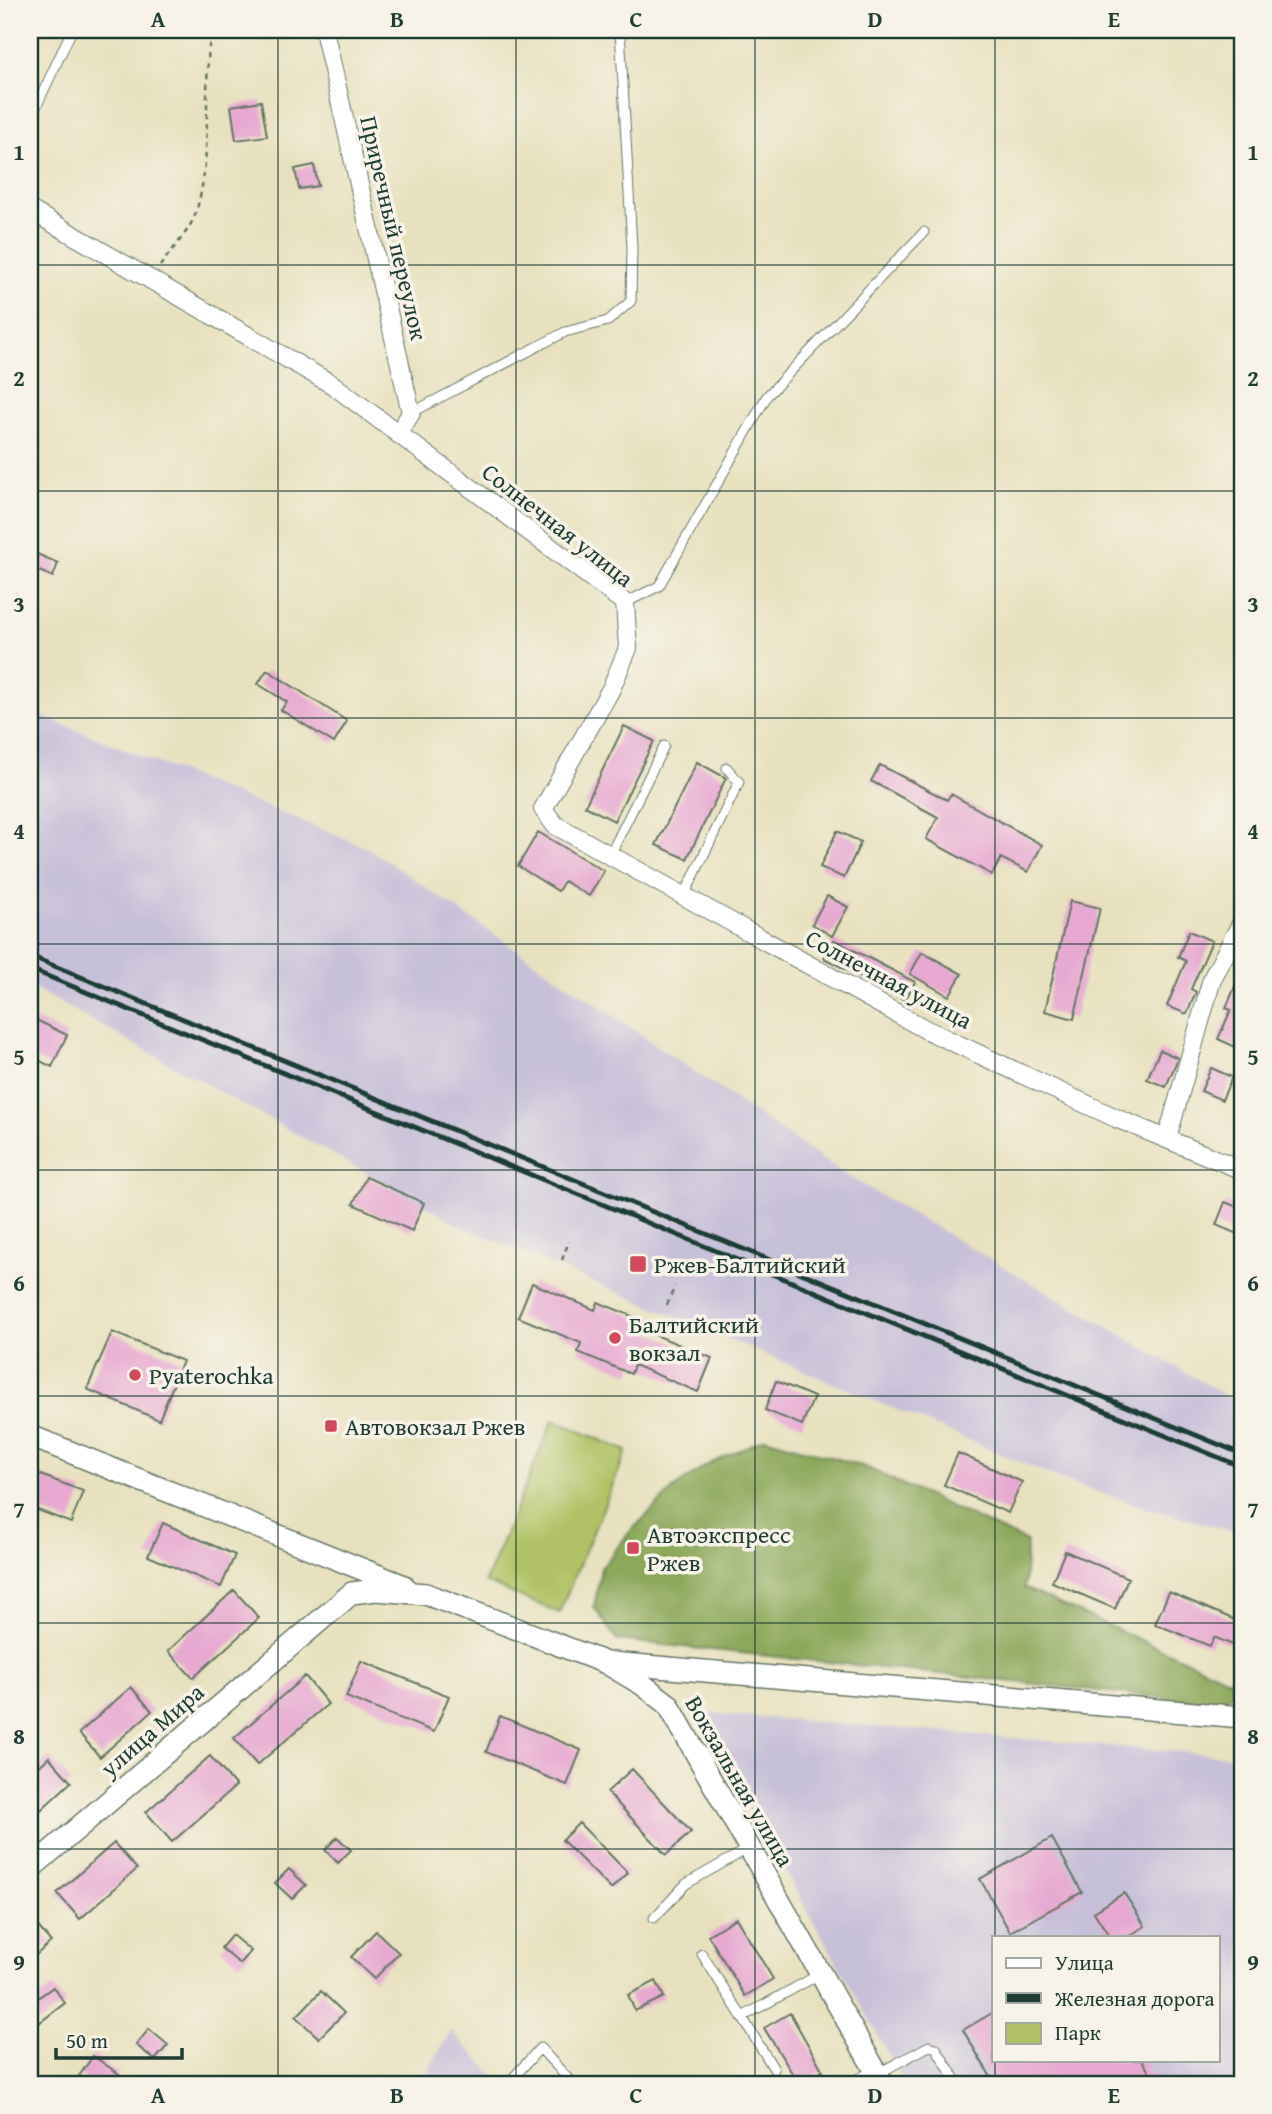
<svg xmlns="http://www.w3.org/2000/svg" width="1272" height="2114" font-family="'Gentium Book Plus',serif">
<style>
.industrial{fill:#c7c0d9;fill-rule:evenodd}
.green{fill:#b0c265;stroke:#68804c;stroke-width:2}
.forest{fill:#8ca85a;stroke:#567247;stroke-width:2}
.building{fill:#e7a9d1}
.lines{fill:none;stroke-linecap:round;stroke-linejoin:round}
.service-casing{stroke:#657665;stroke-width:11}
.minor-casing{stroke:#657665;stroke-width:20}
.tertiary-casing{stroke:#657665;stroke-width:24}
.path{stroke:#657665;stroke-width:2.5;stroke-dasharray:5 5;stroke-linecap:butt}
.service{stroke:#fff;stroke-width:9}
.minor{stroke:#fff;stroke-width:18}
.tertiary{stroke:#fff;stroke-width:21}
.rail{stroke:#1f3d34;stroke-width:5}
.grid{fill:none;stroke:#1f3d34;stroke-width:2;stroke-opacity:0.55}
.poi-dot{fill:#d1495b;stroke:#f7f3e8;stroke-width:2.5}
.labels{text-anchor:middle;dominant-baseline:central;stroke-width:7;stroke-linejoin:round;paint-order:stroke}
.street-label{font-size:24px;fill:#1f3d34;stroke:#f7f3e8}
.poi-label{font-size:24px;fill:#1f3d34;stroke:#f7f3e8;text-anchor:start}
.neatline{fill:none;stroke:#1f3d34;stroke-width:2.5}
.grid-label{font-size:23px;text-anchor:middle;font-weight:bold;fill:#1f3d34}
</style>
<rect width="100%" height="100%" fill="#f7f3e8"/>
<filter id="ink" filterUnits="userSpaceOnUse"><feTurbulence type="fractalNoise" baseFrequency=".0143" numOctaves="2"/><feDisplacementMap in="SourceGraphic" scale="14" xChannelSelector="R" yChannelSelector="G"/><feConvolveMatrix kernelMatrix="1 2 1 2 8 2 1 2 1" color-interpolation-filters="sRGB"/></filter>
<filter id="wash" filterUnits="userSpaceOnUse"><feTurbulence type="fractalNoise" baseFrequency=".00686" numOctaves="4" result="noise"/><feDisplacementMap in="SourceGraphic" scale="28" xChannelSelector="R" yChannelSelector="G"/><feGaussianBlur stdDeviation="1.57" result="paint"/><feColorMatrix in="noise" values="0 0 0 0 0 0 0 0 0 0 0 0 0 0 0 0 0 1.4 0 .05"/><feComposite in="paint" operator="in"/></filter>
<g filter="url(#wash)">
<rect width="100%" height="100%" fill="#e8e1bf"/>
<path class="industrial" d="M30,711l338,137 479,328 395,229v129l-103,-28 -81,-28 -595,-251 -433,-241z
M696,1712l546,45v327h-337zM994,1937h224v123h-224z
M451,2031l52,53h-83z"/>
<path class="green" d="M553,1420l74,31 -68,162 -74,-31z"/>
<path class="forest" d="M765,1438l100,29 162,75 -3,46 213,95 -12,21 -608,-64 -23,-33 7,-39 28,-35 44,-44 34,-24z"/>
<g id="blocks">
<path class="building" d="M261,101l6,35 -31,4 -5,-34z
M314,165l4,21 -19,3 -4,-20z
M30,551l28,12 -5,14 -23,-10z
M267,670l80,51 -13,22 -53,-33 6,-8 -29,-18z
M624,726l30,15 -40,80 -29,-15z
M697,762l29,16 -39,81 -31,-14z
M880,765l67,35 4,-6 91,51 -14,27 -27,-14 -9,17 -66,-36 12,-22 -67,-36z
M837,831l24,11 -17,36 -24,-11z
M538,832l66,39 -15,25 -25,-15 -6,10 -40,-25z
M827,896l21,11 -16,29 -20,-12z
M1070,901l30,7 -26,111 -29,-8z
M1189,931l23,10 -21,48 5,3 -9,22 -20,-8 19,-45 -8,-4z
M834,940l81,42 -10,18 -81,-42z
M922,952l40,22 -13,22 -39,-22z
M1242,970v80l-24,-11 13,-29 -5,-2z
M30,1017l37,18 -15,32 -22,-11z
M1160,1050l18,8 -12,29 -19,-8z
M1211,1068l21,9 -10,23 -21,-9z
M366,1177l58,26 -12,28 -59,-27z
M1225,1202l17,7v27l-26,-11z
M532,1283l63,27 3,-8 53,22 -3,8 64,26 -14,34 -64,-27 -3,9 -53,-22 3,-9 -63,-26z
M112,1332l71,29 -24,59 -72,-31z
M776,1381l38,16 -12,28 -37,-15z
M958,1453l64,29 -14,31 -64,-28z
M30,1471l53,20 -12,32 -41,-16z
M163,1523l72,32 -14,32 -73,-31z
M1065,1551l63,27 -13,31 -63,-27z
M234,1590l25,28 -66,60 -25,-27z
M1169,1592l73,31v26l-28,-12 -4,9 -55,-22z
M361,1661l88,35 -15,36 -88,-35z
M305,1676l23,28 -71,61 -23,-27z
M131,1687l21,24 -52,46 -21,-24z
M500,1716l81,34 -14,35 -81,-33z
M210,1756l26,30 -64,56 -26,-30z
M49,1757l22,25 -41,38v-45z
M632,1769l59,63 -25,23 -59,-63z
M579,1823l49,50 -17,16 -49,-49z
M337,1837l14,13 -13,13 -13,-13z
M1052,1838l30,54 -72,40 -30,-53z
M114,1843l23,26 -57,50 -23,-26z
M289,1869l17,16 -14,14 -17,-16z
M1124,1893l21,33 -17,11h-18l-16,-25z
M30,1917l21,25 -21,18z
M736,1918l37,61 -28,17 -37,-61z
M376,1931l23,22 -25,26 -23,-22z
M232,1935l19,16 -11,13 -19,-16z
M656,1981l8,16 -29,14 -7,-16z
M53,1987l12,16 -26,20 -9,-12v-7z
M321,1991l23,22 -25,25 -23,-21z
M994,2012v48h148l14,24h-161l-32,-54z
M790,2013l33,58 -24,13 -35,-56z
M149,2029l19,16 -13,15 -19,-15z
M93,2056l26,18 -8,10h-20l-12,-8z"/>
</g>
</g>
<g filter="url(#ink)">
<use href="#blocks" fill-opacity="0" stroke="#657665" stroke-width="2"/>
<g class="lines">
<defs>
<path id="service" d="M30,120l42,-90
M411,413l154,-81 43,-11 23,-20 1,-54 -12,-217
M625,603l34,-17 108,-190 157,-164
M610,855l54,-109
M684,896l55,-114 -12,-14
M654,1918l32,-34 63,-36
M702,1954l40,63 78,-43
M742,2017l32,52
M879,2073l50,-27 7,2 22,36
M519,2084l-6,-6 27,-30 33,36"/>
<path id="minor" d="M324,30l87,383 -13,21
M30,210l303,175 292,218 3,45 -17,41 -68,120 12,16 370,204 193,90 124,51
M1167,1139l45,-160 30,-57
M858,2084l19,-10"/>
<path id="tertiary" d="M30,1436l374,150
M611,1663l631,54
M30,1869l322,-276 24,-3 50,4 180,69 37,22 25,19 215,380"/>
</defs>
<use href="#service" class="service-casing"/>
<use href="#minor" class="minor-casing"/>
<use href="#tertiary" class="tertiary-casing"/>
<path class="path" d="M160,266c11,-16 31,-36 36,-54 18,-60 6,-121 15,-182
M562,1260l7,-19
M667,1305l8,-19"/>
<use href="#service" class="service"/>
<use href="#minor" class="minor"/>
<use href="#tertiary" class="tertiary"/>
<path class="rail" d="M30,956l1212,498
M30,969l1212,498"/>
</g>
</g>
<path class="grid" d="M278,30v2054M516,30v2054M755,30v2054M995,30v1907M30,265h1212M30,491h1212M30,718h1212M30,944h1212M30,1170h1212M30,1396h1212M30,1623h1212M30,1849h1212M995,2060v24"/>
<g class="poi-dot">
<rect x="629" y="1255" width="18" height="18" rx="3.5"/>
<circle cx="615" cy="1338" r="7"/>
<circle cx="135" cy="1375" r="7"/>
<rect x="324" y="1419" width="14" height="14" rx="3.5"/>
<rect x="626" y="1541" width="14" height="14" rx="3.5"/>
</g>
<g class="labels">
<g class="street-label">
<text transform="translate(394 228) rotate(77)">Приречный переулок</text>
<text transform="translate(558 525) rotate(38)">Солнечная улица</text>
<text transform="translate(889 979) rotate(28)">Солнечная улица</text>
<text transform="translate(152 1730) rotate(-41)">улица Мира</text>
<text transform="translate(740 1781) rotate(60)">Вокзальная улица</text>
</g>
<g class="poi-label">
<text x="654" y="1264">Ржев-Балтийский</text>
<text x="629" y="1324">Балтийский<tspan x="629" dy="28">вокзал</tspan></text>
<text x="149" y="1375">Pyaterochka</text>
<text x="345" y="1426">Автовокзал Ржев</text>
<text x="647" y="1534">Автоэкспресс<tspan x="647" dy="28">Ржев</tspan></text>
</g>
</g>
<rect width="1272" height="2114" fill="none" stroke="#f7f3e8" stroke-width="77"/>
<rect x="992" y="1936" width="228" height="126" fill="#f7f3e8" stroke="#a1aaa0" stroke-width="2"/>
<rect x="1006" y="1958" width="35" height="10" fill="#ffffff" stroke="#a1aaa0" stroke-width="2"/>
<text x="1055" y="1970" font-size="21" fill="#1f3d34">Улица</text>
<rect x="1006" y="1993" width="35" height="10" fill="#1f3d34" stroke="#a1aaa0" stroke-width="2"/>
<text x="1055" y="2006" font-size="21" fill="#1f3d34">Железная дорога</text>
<rect x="1006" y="2023" width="35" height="21" fill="#b0c265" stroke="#a1aaa0" stroke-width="2"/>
<text x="1055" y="2040" font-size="21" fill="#1f3d34">Парк</text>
<path d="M56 2048v10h126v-10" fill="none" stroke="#1f3d34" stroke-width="3.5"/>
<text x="66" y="2048" font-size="21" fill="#1f3d34" stroke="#f7f3e8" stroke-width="5" paint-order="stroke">50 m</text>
<rect x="38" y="38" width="1196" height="2038" class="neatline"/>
<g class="grid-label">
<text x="158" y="27">A</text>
<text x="397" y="27">B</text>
<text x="636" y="27">C</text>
<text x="875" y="27">D</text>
<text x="1114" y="27">E</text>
<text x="19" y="160">1</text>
<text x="1253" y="160">1</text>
<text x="19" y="386">2</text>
<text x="1253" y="386">2</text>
<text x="19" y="612">3</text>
<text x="1253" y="612">3</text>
<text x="19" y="839">4</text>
<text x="1253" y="839">4</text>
<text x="19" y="1065">5</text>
<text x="1253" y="1065">5</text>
<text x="19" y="1291">6</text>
<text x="1253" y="1291">6</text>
<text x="19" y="1518">7</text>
<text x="1253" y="1518">7</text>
<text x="19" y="1744">8</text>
<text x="1253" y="1744">8</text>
<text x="19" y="1970">9</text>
<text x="1253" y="1970">9</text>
<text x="158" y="2103">A</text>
<text x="397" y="2103">B</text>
<text x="636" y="2103">C</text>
<text x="875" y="2103">D</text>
<text x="1114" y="2103">E</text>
</g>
</svg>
